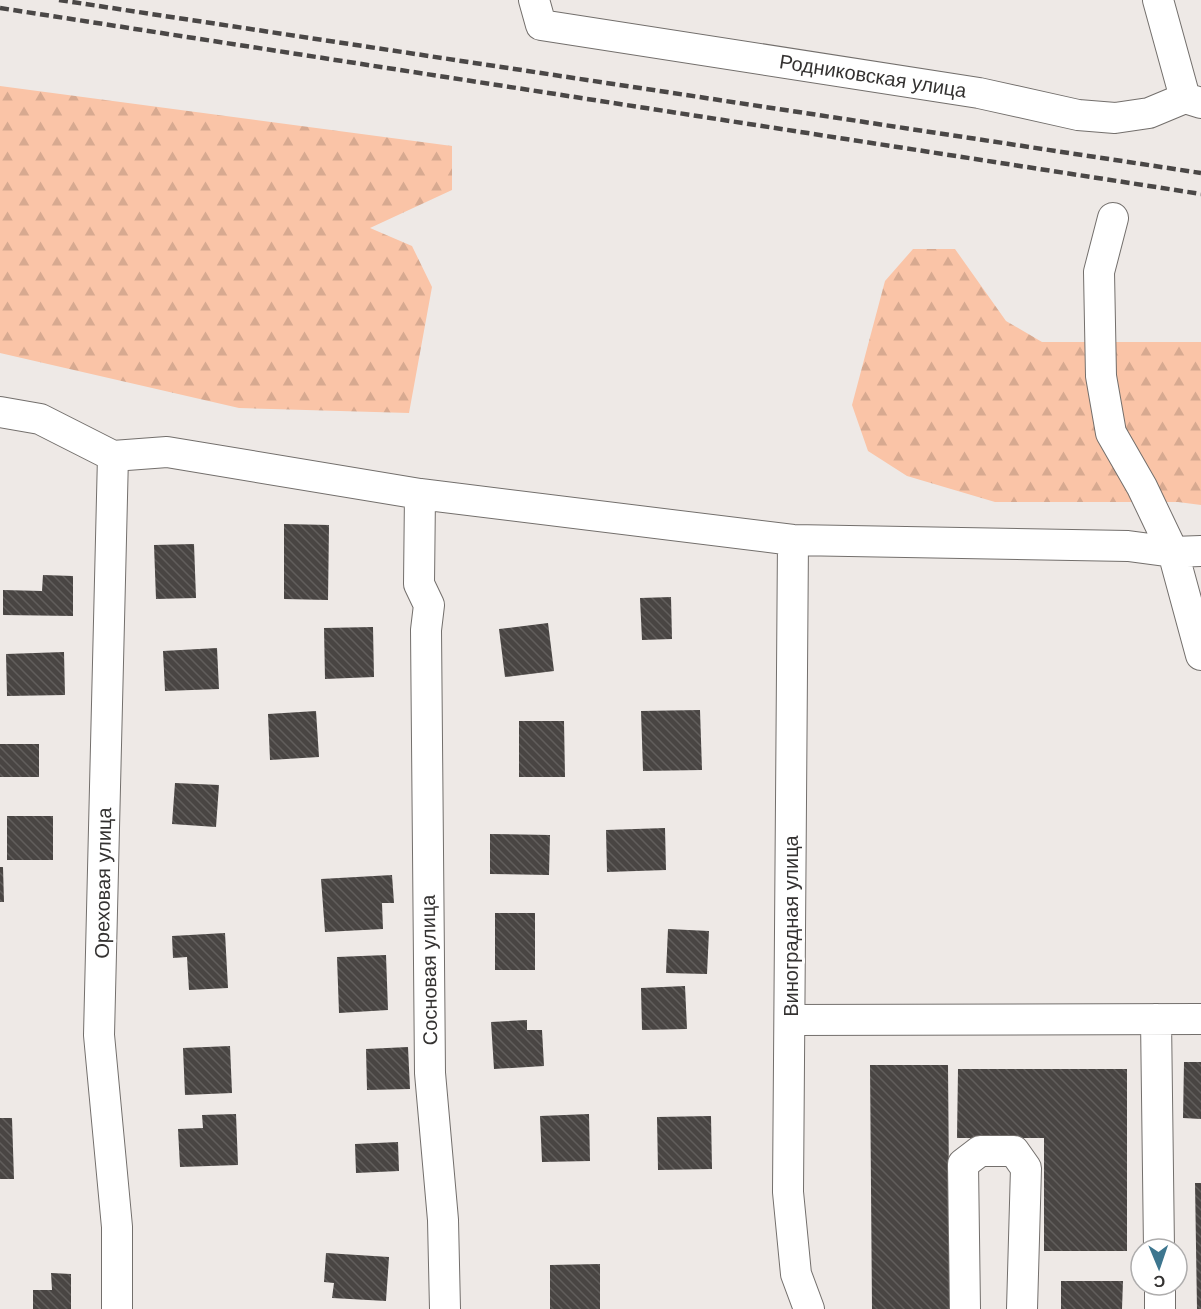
<svg xmlns="http://www.w3.org/2000/svg" width="1201" height="1309" font-family="Arial,sans-serif">
<style>
.forest{fill:url(#forest-firs)}
.building{fill:url(#building-back-hatch)}
.lines{fill:none;stroke-linecap:round;stroke-linejoin:round}
.minor-casing{stroke:#736f6c;stroke-width:32}
.minor{stroke:#fff;stroke-width:30}
.rail{stroke:#4a4746;stroke-width:4.5;stroke-dasharray:9 4.5;stroke-linecap:butt}
.labels{text-anchor:middle;dominant-baseline:central;stroke-width:6;stroke-linejoin:round;paint-order:stroke}
.street-label{font-size:20px;fill:#343231;stroke:#fff}
</style>
<defs>
<pattern id="forest-firs" width="22" height="20" patternUnits="userSpaceOnUse" patternTransform="scale(1.5)"><rect width="22" height="20" fill="#fac4a7"/><path d="M5 1l3.5 6h-7zM16 11l3.5 6h-7z" fill="#d7a990"/></pattern>
<pattern id="building-back-hatch" width="6" height="6" patternUnits="userSpaceOnUse" patternTransform="scale(1.5)"><rect width="6" height="6" fill="#494543"/><path d="M-1 5l2 2M0 0l6 6M5-1l2 2" fill="none" stroke="#615e5c"/></pattern>
</defs>
<rect width="100%" height="100%" fill="#eee9e6"/>
<path class="forest" d="M0,86l452,60v44l-82,38 42,18 20,41 -23,126 -170,-5 -239,-55z
M913,249h42l51,72 36,21h159v163l-23,-3h-183l-88,-26 -39,-25 -16,-46 33,-124z"/>
<path class="building" d="M284,524l45,1 -1,75 -44,-1z
M194,544l2,54 -40,1 -2,-54z
M43,575l30,1v40l-70,-1v-25l39,1z
M671,597l1,42 -30,1 -2,-42z
M548,623l6,48 -49,6 -6,-48z
M373,627l1,50 -49,2 -1,-51z
M217,648l2,41 -54,2 -2,-40z
M64,652l1,43 -58,1 -1,-42z
M700,710l2,60 -59,1 -2,-60z
M316,711l3,46 -49,3 -2,-46z
M519,721h45l1,56h-46z
M0,744h39v33h-39z
M175,783l44,2 -3,42 -44,-3z
M7,816h46v44h-46z
M665,828l1,42 -59,2 -1,-42z
M490,834l60,1 -1,40 -59,-1z
M0,867h3l1,35h-4z
M392,875l2,28h-12l1,26 -58,3 -4,-53z
M495,913h40v57h-40z
M668,929l41,2 -2,43 -41,-1z
M225,933l3,55 -39,2 -2,-33 -14,1 -1,-22z
M386,955l2,55 -49,3 -2,-56z
M685,986l2,43 -45,1 -1,-42z
M527,1020v10h15l2,36 -50,3 -3,-47z
M230,1046l2,47 -47,2 -2,-47z
M408,1047l2,42 -43,1 -1,-41z
M1184,1062h17v57l-18,-1z
M870,1065h78l2,244h-78z
M958,1069h169v182h-83v-113h-87z
M236,1114l2,51 -58,2 -2,-38 25,-1 -1,-13z
M589,1114l1,47 -48,1 -2,-46z
M711,1116l1,53 -54,1 -1,-53z
M0,1118h12l2,61h-14z
M398,1142l1,29 -43,2 -1,-29z
M1195,1183h6v126h-4z
M326,1253l63,4 -3,44 -54,-3 2,-15 -10,-1z
M600,1264v45h-50v-44z
M51,1273l20,1v35h-38v-19h19z
M1061,1281h62l-1,28h-61z"/>
<g class="lines">
<defs>
<path id="minor" d="M534,0l7,25 438,68 99,22 37,3 34,-5 36,-15 16,5
M1158,0l27,98
M1113,218l-14,54 2,104 10,57 31,54 31,65 28,103
M0,412l40,7 73,37 54,-4 253,42 373,46 335,6 45,6 28,-1
M113,456l-14,579 18,192v82
M420,494l-1,90 10,21 -3,25 4,443 13,147 2,89
M793,540l-5,652 8,82 13,35
M1156,1019l3,230
M790,1020l411,-1
M1160,1285v24
M965,1309l-2,-145 17,-13h34l12,17 -4,141"/>
</defs>
<use href="#minor" class="minor-casing"/>
<use href="#minor" class="minor"/>
<path class="rail" d="M59,0l1142,173
M0,8l1201,186"/>
</g>
<g class="labels">
<g class="street-label">
<text transform="translate(873 76) rotate(9)">Родниковская улица</text>
<text transform="translate(103 883) rotate(-89)">Ореховая улица</text>
<text transform="translate(791 926) rotate(-90)">Виноградная улица</text>
<text transform="translate(429 970) rotate(-91)">Сосновая улица</text>
</g>
</g>
<g transform="translate(1159 1267) rotate(178)"><circle r="28" fill="#ffffff" stroke="#aeadad" stroke-width="1.5"/>
<path d="M0-4.5L10 22L0 15L-10 22Z" fill="#3d768f"/>
<text y="-9" font-size="16" font-weight="bold" text-anchor="middle" fill="#343231">С</text>
</g>
</svg>
